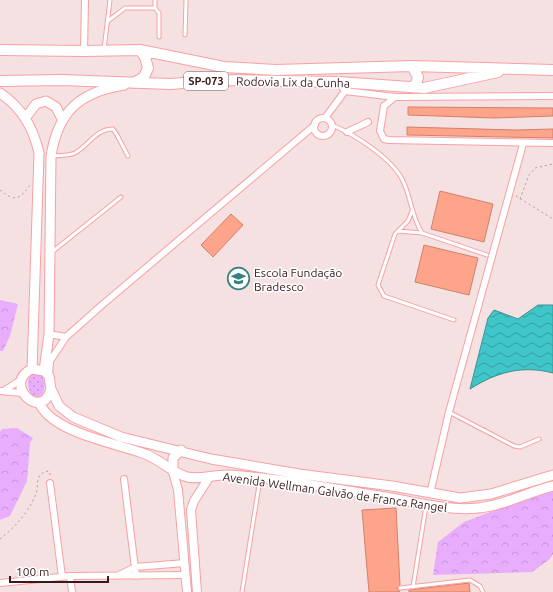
<svg xmlns="http://www.w3.org/2000/svg" width="553" height="592" font-family="Ubuntu,sans-serif">
<style>
.grass{fill:url(#grass-dots)}
.forest{fill:url(#forest-crowns)}
.water{fill:url(#water-waves);stroke:#3e9295}
.building{fill:#fda48a;stroke:#d18169}
.lines{fill:none;stroke-linecap:round;stroke-linejoin:round}
.service-casing{stroke:#f9a0a4;stroke-width:5}
.minor-casing{stroke:#f9a0a4;stroke-width:8}
.tertiary-casing{stroke:#f9a0a4;stroke-width:10}
.secondary-casing{stroke:#f9a0a4;stroke-width:11}
.primary-casing{stroke:#f9a0a4;stroke-width:12}
.path{stroke:#b29a9b;stroke-width:1;stroke-dasharray:2 3;stroke-linecap:butt}
.service{stroke:#fff;stroke-width:3}
.minor{stroke:#fff;stroke-width:6}
.tertiary{stroke:#fff;stroke-width:8}
.secondary{stroke:#fff;stroke-width:9}
.primary{stroke:#fff;stroke-width:10}
.labels{text-anchor:middle;dominant-baseline:central;stroke-width:3;stroke-linejoin:round;paint-order:stroke}
.shield{fill:#fff;stroke:#755e5f;stroke-width:1}
.shield-label{font-size:11px;font-weight:bold;fill:#3a191b}
.street-label{font-size:12px;fill:#3a191b;stroke:#fff}
.poi-label{font-size:12px;fill:#3a191b;stroke:#fff;text-anchor:start}
</style>
<defs>
<pattern id="grass-dots" width="8" height="8" patternUnits="userSpaceOnUse"><rect width="8" height="8" fill="#e8adfd"/><path d="M2 2h.1M6 6h.1" fill="none" stroke="#c894d8" stroke-width="1.8" stroke-linecap="round"/></pattern>
<pattern id="forest-crowns" width="20" height="18" patternUnits="userSpaceOnUse"><rect width="20" height="18" fill="#e8adfd"/><path d="M2 6a3 3 0 1 1 6 0M12 15a3 3 0 1 1 6 0" fill="none" stroke="#c894d8"/></pattern>
<pattern id="water-waves" width="16" height="10" patternUnits="userSpaceOnUse"><rect width="16" height="10" fill="#40c6c9"/><path d="M0 5q4-4 8 0t8 0" fill="none" stroke="#37a0a2"/></pattern>
</defs>
<rect width="100%" height="100%" fill="#f5e1e1"/>
<path class="grass" d="M32,373h8c6,7 7,20 -2,24l-6,-2c-5,-7 -6,-16 0,-22z"/>
<path class="forest" d="M0,300l18,4 -8,32 -7,15h-3z
M17,428l16,10 -3,5 -3,38 -17,35 -10,4v-88l2,-3z
M553,488v66l-3,5 -18,13 -99,3 5,-33 26,-20z"/>
<path class="water" d="M538,305h15v68c-31,-8 -56,-1 -83,16l18,-71 6,-8 24,9z"/>
<path class="building" d="M408,107l145,1v8l-59,2 -86,-3z
M407,127l108,3 38,-1v9l-146,-3z
M440,191l53,13 -9,38 -53,-13z
M231,214l12,11 -30,32 -12,-12z
M424,245l54,13 -9,37 -54,-13z
M396,508l4,77 -3,3 3,4h-31l-7,-82z
M469,583l1,9h-61v-2z"/>
<g class="lines">
<defs>
<path id="service" d="M155,0v8
M108,21l17,-13h30l4,5v24
M185,35l1,-35
M104,49l6,-49
M332,125c22,9 59,33 70,54 9,17 9,37 20,54l65,22
M53,156c7,-1 16,0 22,-3 14,-8 21,-24 38,-24l4,6 11,21
M412,211l-4,10 -13,13 -17,51 6,11 70,24
M398,231l24,2
M52,252l69,-55
M449,412l65,34 6,1 19,-8
M413,587l13,-81
M400,588l70,-8 10,6 3,6
M242,592l18,-113"/>
<path id="minor" d="M84,51l1,-51
M338,82l7,9 50,6
M553,96l-158,1 -11,9 -4,25 4,8 5,1 164,3
M325,118l20,-27
M314 127a9 9 0 1 1 18 0a9 9 0 1 1-18 0Z
M347,132l21,-10
M49,334l17,3
M49,376l1,-15 16,-24 36,-32 213,-180
M5,390l17,-11
M0,391l22,2
M124,479l12,97
M50,483l12,94
M430,494l19,-82 74,-268
M119,575l16,-8 50,-4
M70,576l2,16
M0,583l70,-7 116,-1"/>
<path id="tertiary" d="M173,472l5,18 9,102
M197,592l-6,-82 3,-9 16,-25"/>
<path id="secondary" d="M0,93c22,15 33,34 39,60l-7,216
M26,117l10,-13 10,-3 10,6 6,12
M44,371l5,-37 2,-178c7,-44 28,-64 73,-71
M51,389c-9,34 -50,-6 -19,-20l12,2 5,5 2,13 8,17 14,11 48,20 90,22 88,15 93,12 68,12 31,-4 62,-19
M39,402c12,31 78,41 106,52 16,6 26,18 42,23 14,3 28,-3 42,-2 53,4 109,14 162,23 29,5 57,13 87,10 25,-2 50,-16 75,-22
M173,472v-14l8,-8"/>
<path id="primary" d="M0,50l84,1 56,-1 84,17 52,3 136,-4 141,4
M0,81l61,-1 110,4 49,-4 118,2 86,6 74,-16
M134,83l10,-6 4,-9 -3,-11 -5,-7
M412,87l4,-3 2,-7 -6,-11"/>
</defs>
<use href="#service" class="service-casing"/>
<use href="#minor" class="minor-casing"/>
<use href="#tertiary" class="tertiary-casing"/>
<use href="#secondary" class="secondary-casing"/>
<use href="#primary" class="primary-casing"/>
<path class="path" d="M0,190c15,12 19,10 30,-5
M516,196l37,23
M520,199l9,-24 6,-7 18,-4
M0,539c14,-11 28,-26 35,-43 5,-9 -2,-22 13,-25l2,1v5"/>
<use href="#service" class="service"/>
<use href="#minor" class="minor"/>
<use href="#tertiary" class="tertiary"/>
<use href="#secondary" class="secondary"/>
<use href="#primary" class="primary"/>
</g>
<defs>
<symbol id="school-ring" viewBox="-11 -11 22 22"><circle r="9.5" fill="#fff" stroke="#378081" stroke-width="1.5"/><path d="M0-5L7-2L0 1L-7-2ZM-4 1L0 2.5L4 1V4Q0 6-4 4Z" fill="#378081"/></symbol>
</defs>
<g fill-rule="evenodd">
<use href="#school-ring" x="226" y="266" width="25" height="25"/>
</g>
<g class="labels">
<rect class="shield" x="184" y="72" width="44" height="18" rx="3"/>
<g class="shield-label">
<text x="206" y="81">SP-073</text>
</g>
<g class="street-label">
<text transform="translate(293 82) rotate(1)">Rodovia Lix da Cunha</text>
<text transform="translate(335 492) rotate(8)">Avenida Wellman Galvão de Franca Rangel</text>
</g>
<g class="poi-label">
<text x="254" y="272">Escola Fundação<tspan x="254" dy="14">Bradesco</tspan></text>
</g>
</g>
<path d="M10 576v6h98v-6" fill="none" stroke="#3a191b" stroke-width="2"/>
<text x="16" y="576" font-size="12" fill="#3a191b" stroke="#ffffff" stroke-width="3" paint-order="stroke">100 m</text>
</svg>
